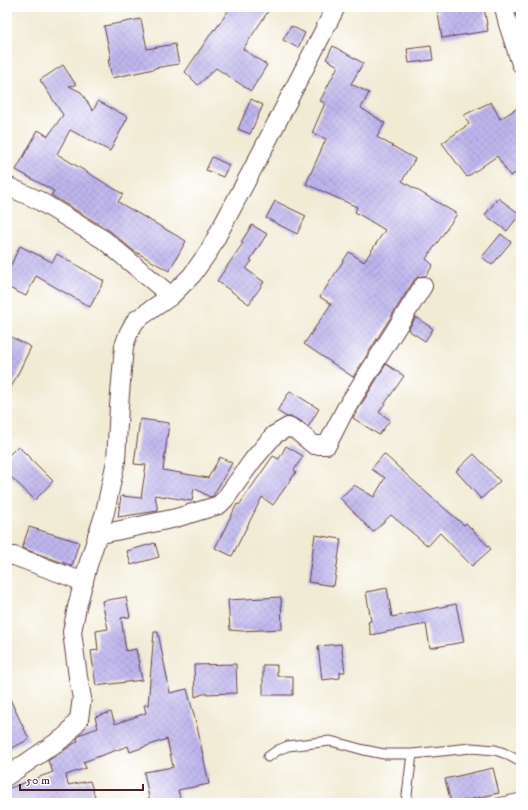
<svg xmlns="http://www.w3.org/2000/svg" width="528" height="810" font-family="'IM FELL DW Pica',serif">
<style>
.building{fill:url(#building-cross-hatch)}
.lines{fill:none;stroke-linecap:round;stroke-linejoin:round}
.lane-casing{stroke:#633e44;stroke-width:11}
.street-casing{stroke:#633e44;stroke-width:20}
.lane{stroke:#fff;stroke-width:9}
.street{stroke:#fff;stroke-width:18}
</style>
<defs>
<pattern id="building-cross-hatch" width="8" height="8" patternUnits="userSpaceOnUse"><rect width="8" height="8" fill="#beb5ed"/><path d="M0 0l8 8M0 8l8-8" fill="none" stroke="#a59bcb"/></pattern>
</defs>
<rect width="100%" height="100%" fill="#fff"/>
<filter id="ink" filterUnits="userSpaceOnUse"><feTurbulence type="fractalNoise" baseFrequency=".025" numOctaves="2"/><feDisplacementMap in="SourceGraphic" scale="8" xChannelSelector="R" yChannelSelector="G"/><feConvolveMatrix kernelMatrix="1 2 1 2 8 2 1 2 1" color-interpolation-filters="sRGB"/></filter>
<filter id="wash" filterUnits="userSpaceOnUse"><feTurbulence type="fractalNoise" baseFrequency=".012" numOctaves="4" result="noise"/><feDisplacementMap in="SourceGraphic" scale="16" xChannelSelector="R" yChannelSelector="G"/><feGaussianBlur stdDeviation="0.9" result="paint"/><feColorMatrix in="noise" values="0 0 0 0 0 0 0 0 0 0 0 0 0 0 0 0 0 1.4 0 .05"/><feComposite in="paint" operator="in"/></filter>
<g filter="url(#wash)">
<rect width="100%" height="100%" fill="#f1ebd4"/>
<g id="blocks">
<path class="building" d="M231,7h40l-28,42 24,16 -16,26 -35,-23 -18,17 -13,-13 29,-43 1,1z
M437,7h47l4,24 -46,7z
M141,19l6,30 28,-5 4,20 -25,4v1l-42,9 -4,-19h3l-7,-33z
M291,26l14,7 -7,15 -15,-8z
M333,46l30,17 -12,21 18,9 -8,15 24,15 -8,14 38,22 -13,22 55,33 -31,45 7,6 -7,11h-3l-5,1 -4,3 -61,97 -49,-33 27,-40 -11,-7 29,-45 15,10 21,-32 -30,-18 2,-5 -51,-23 20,-45 -14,-6 13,-30 -5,-2 18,-35 -12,-7z
M431,46l2,14 -24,3 -2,-14z
M63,65l13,20 -7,1 12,6 12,19 5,-10 30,16 -18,34 -40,-21 -13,24 66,40 -5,8 68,39 -17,30 -35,-20 -24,-20 -59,-36 3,-4 -38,-21 22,-40 10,6 15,-21 -23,-35z
M251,99l12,6 -13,29 -12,-5z
M491,102l9,17 21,-13v64l-11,6 -13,-20 -30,21 -25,-34 27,-19 -5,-9z
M212,157l17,8 -6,12 -17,-7z
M498,198l22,16 -13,17 -22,-16z
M275,201l31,15 -9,18 -31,-16z
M252,225l15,9 -17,26 2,1 -6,8 18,13 -15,22 -32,-23 26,-38 -2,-1z
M501,234l10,8 -19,23 -10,-8z
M20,246l32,16 5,-8 47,27 -14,26 -54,-31 -10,20 -19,-9v-14z
M416,317l17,12 -8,12 -17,-11z
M7,335l24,12 -24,49z
M386,364l18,12 -25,36 11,8 -11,15 -26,-17z
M290,391l29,18 -11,18 -7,-6 -9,-4h-5l-10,-6z
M140,419l29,4 -6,47 45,8 12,-21 12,6 -19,33 -3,1 -16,-9 -2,13 -37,-6 3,16 -40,6 3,-21 20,2 5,-33 -12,-1z
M18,446l35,35 -18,19 -28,-27v-16z
M286,446l17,10 -9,14 2,2 -23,33 -11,-8 -30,59 -17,-8 22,-44 2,1 34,-49 6,3z
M384,454l46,42 34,29 2,-2 25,26 -19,17 -32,-33 -12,13 -37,-31 -18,17 -33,-34 14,-13 20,12 11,-19 -14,-9z
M474,454l26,27 -19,18 -25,-28z
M29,527l50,15 -7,24 -50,-18z
M315,535l26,4 -7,47 -26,-4z
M155,543l4,14 -28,8 -4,-14z
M387,588l5,29 64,-13 8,38 -34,6 -4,-24 -55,11 -3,-13 3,-1 -5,-29z
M126,597l4,20 -9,1 5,33 10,-2 6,31 -46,6 -5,-35 7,-1 -2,-19 12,-2 -6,-28z
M281,597l1,32 -41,2 -11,-1 -2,-30z
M154,632h4l12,61 17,-4 10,37 12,58 -31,6 3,13h-31l-6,-31 29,-5 -6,-28 -37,13 -2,-6 -45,16 3,6 -20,7 2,10 22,-4 7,22h-90v-14l46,-17 -5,-11 30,-20 -1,-2 4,-5 17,-6 -3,-11 16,-5 4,12 31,-11 -2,-8h4z
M341,644l4,28h-5v6l-18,2 -4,-34z
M236,664l1,29 -34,1 -8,3 -1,-32z
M263,665h14v11h16v19h-30z
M7,693l22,46 -22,12z
M493,768l6,25 -44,10h-4l-6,-24z"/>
</g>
</g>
<g filter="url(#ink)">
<use href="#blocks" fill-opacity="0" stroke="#633e44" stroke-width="1"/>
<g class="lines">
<defs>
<path id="lane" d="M268,757l10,-7 10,-4 42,-5 12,3 22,6 20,4h28l59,-6 24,2 9,3 17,9
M406,803l6,-49
M498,803l23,-5"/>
<path id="street" d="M504,7l4,17 13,40
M7,186l31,14 66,40 67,56
M97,535l79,-17 43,-13 6,-6 28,-39 21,-25 14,-8 9,4 17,14h13l18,-35 78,-124
M7,556h7l70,26
M7,776l59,-40 13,-17 3,-21 -4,-21 -6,-45 5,-25 11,-42 17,-53 11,-51 3,-55 5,-60 5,-14 7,-12 35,-24 21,-21 17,-24 50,-94 77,-150"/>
</defs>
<use href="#lane" class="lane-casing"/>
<use href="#street" class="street-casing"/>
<use href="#lane" class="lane"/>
<use href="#street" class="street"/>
</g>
</g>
<rect width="528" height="810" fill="none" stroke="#fff" stroke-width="24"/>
<path d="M20 784v6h123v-6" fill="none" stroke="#4a1f2b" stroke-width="2"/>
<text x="26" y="784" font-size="12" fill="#4a1f2b" stroke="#ffffff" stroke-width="3" paint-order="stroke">50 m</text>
</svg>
